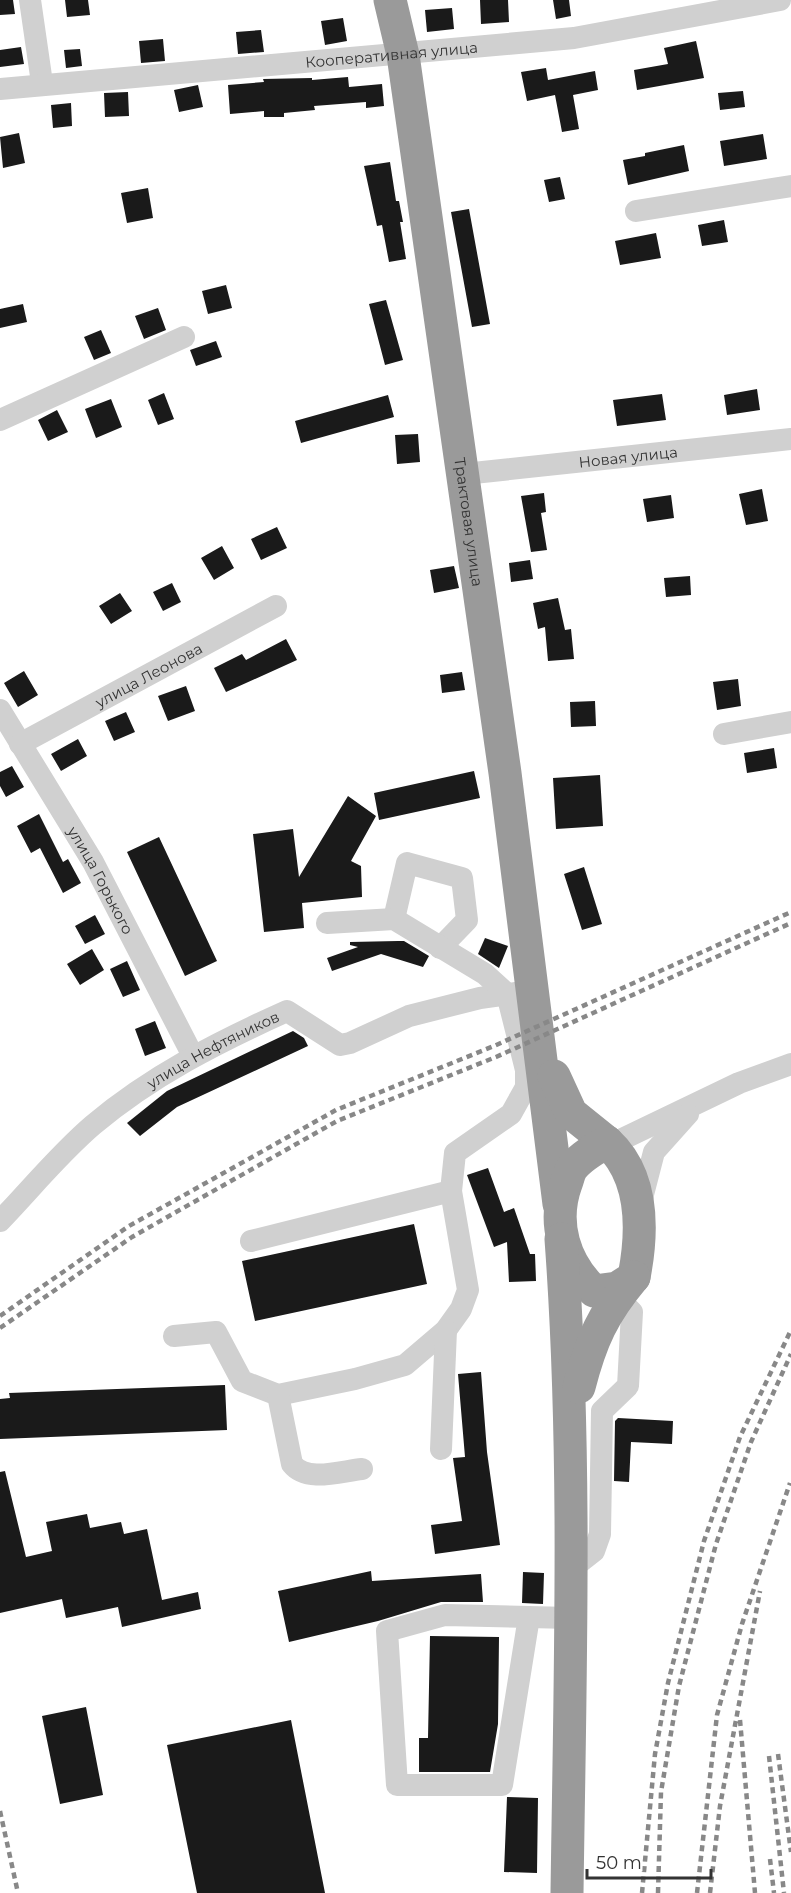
<svg xmlns="http://www.w3.org/2000/svg" width="791" height="1893" font-family="Montserrat,sans-serif">
<style>
.building{fill:#1a1a1a}
.lines{fill:none;stroke-linecap:round;stroke-linejoin:round}
.minor{stroke:#d0d0d0;stroke-width:22}
.highway{stroke:#9a9a9a;stroke-width:33}
.rail{stroke:#888;stroke-width:4.5;stroke-dasharray:6 4.5;stroke-linecap:butt}
.labels{text-anchor:middle;dominant-baseline:central;stroke-width:6;stroke-linejoin:round;paint-order:stroke}
.street-label{font-size:15px;fill:#333;stroke:#fff}
</style>
<rect width="100%" height="100%" fill="#fff"/>
<path class="building" d="M0,0h13l2,14 -15,1z
M65,0h23l2,15 -23,2z
M480,0h28l1,22 -28,2z
M553,0h16l2,16 -15,3z
M452,8l2,21 -27,3 -2,-22z
M343,18l4,23 -22,4 -4,-24z
M261,30l3,22 -26,2 -2,-22z
M163,39l2,22 -24,2 -2,-22z
M696,41l8,37 -67,12 -3,-20 34,-6 -4,-16z
M21,47l3,17 -24,3v-17z
M80,49l2,17 -16,2 -2,-18z
M546,68l2,12 47,-9 3,19 -25,5 6,34 -17,3 -7,-37 -28,6 -6,-29z
M348,77l1,10 33,-3 2,22 -18,2v-6l-52,4 1,4 -31,3v4h-20v-6l-34,3 -2,-29 36,-3 -1,-3 49,-1v2z
M198,85l5,22 -24,5 -5,-22z
M743,91l2,16 -25,3 -2,-17z
M128,92l1,24 -24,1 -1,-24z
M71,103l1,23 -19,2 -2,-23z
M19,133l6,30 -22,5 -3,-31z
M763,134l4,25 -43,7 -4,-25z
M684,145l5,26 -61,14 -5,-25 22,-4v-3z
M390,162l6,39h3l4,21h-3l6,37 -17,3 -7,-37 -5,1 -13,-60z
M560,177l5,22 -16,3 -5,-22z
M148,188l5,30 -26,5 -6,-30z
M469,209l21,115 -18,3 -21,-115z
M724,220l4,22 -26,4 -4,-21z
M656,233l5,25 -41,7 -5,-24z
M226,285l6,23 -24,6 -6,-23z
M386,300l17,60 -18,5 -16,-61z
M23,304l4,18 -27,6v-19z
M158,308l8,22 -22,9 -9,-23z
M101,330l10,23 -17,7 -10,-23z
M216,341l6,16 -26,9 -6,-16z
M757,389l3,21 -33,5 -3,-20z
M164,393l10,26 -16,6 -10,-25z
M662,394l4,26 -49,6 -4,-26z
M388,395l6,22 -93,26 -6,-22z
M111,399l11,28 -26,11 -11,-29z
M57,410l11,22 -20,9 -10,-21z
M418,434l2,28 -23,2 -2,-29z
M762,489l6,32 -22,4 -7,-31z
M544,493l2,19 -5,1 6,37 -16,2 -10,-56z
M671,495l3,23 -27,4 -4,-23z
M277,527l10,21 -26,12 -10,-21z
M222,546l12,22 -20,12 -13,-22z
M530,560l3,19 -22,3 -2,-19z
M454,566l5,22 -25,5 -4,-23z
M690,576l1,19 -25,2 -2,-19z
M172,583l9,19 -18,9 -10,-19z
M120,593l12,18 -21,13 -12,-18z
M558,598l7,32 6,-1 3,30 -26,2 -3,-34 -7,2 -5,-26z
M286,639l11,21 -71,32 -12,-24 28,-14 4,6z
M24,671l14,24 -20,12 -14,-24z
M462,672l3,18 -23,3 -2,-18z
M738,679l3,27 -24,4 -4,-28z
M186,686l9,25 -27,10 -10,-25z
M595,701l1,25 -25,1 -1,-25z
M126,712l9,20 -21,9 -9,-20z
M78,739l9,17 -26,15 -10,-17z
M774,748l3,20 -30,5 -3,-20z
M12,766l12,21 -18,10 -6,-11v-14z
M474,771l6,27 -101,22 -5,-27z
M600,775l3,51 -47,3 -3,-51z
M348,796l28,20 -25,45 10,5 1,31 -60,6 2,25 -40,4 -11,-98 40,-5 6,48z
M39,814l24,48 5,-3 13,24 -18,10 -23,-45 -9,5 -14,-27z
M159,837l58,124 -32,15 -58,-124z
M584,867l18,57 -20,6 -18,-56z
M95,915l10,19 -20,10 -10,-18z
M485,938l23,8 -9,22 -21,-14z
M398,941h6l25,15 -6,11 -42,-13 -49,17 -5,-13 31,-11 -8,-2v-3z
M92,949l12,21 -24,15 -13,-21z
M127,961l13,29 -17,7 -13,-28z
M155,1021l11,27 -21,8 -10,-27z
M293,1031l11,7 4,8 -131,61 -37,29 -13,-13 40,-32z
M488,1168l16,44 10,-4 16,46h5l1,27 -27,1 -2,-40 -13,5 -27,-72z
M414,1224l13,60 -172,37 -13,-60z
M481,1372l6,80 13,93 -65,9 -4,-29 31,-4 -9,-63 12,-1 -7,-83z
M225,1385l2,45 -227,9v-40l10,-1 -1,-5z
M618,1418l55,3 -1,23 -41,-2 -2,40 -15,-1 1,-60z
M5,1471l21,86 26,-6 -6,-29 41,-8 3,14 31,-6 3,12 23,-5 15,71 36,-8 3,17 -79,18 -4,-20 -52,11 -4,-19 -62,14v-141z
M371,1571l1,10 109,-7 2,28h-42l-63,19 -89,21 -11,-51z
M523,1572l21,1 -1,31 -21,-1z
M430,1636l69,1 -1,87 -8,48h-71v-34h9z
M86,1707l17,88 -43,9 -18,-88z
M291,1720l34,173h-128l-30,-148z
M507,1797l31,1 -1,75 -33,-1z"/>
<g class="lines">
<g class="minor">
<path d="M30,0l12,83"/>
<path id="s1" d="M0,89l574,-51 206,-38"/>
<path d="M636,211l155,-25"/>
<path d="M0,420l184,-83"/>
<path id="s2" d="M464,474l327,-35"/>
<path id="s3" d="M0,710l93,152 100,194"/>
<path d="M724,734l67,-12"/>
<path id="s4" d="M20,744l256,-138"/>
<path d="M394,919l13,-56 55,15 5,42 -27,28"/>
<path d="M610,1145l129,-62 52,-19"/>
<path d="M640,1206l14,-54 34,-38"/>
<path id="s5" d="M0,1221c30,-31 59,-67 93,-96 58,-49 125,-83 194,-114l53,34 10,-2 59,-27 71,-18 36,-5"/>
<path d="M251,1241l200,-50"/>
<path d="M174,1336l42,-4 26,49 36,14 77,-16 50,-14 41,-35 15,-21 7,-19 -17,-99 4,-38 56,-39 15,-27v-17l-19,-76 -22,-20 -91,-55 -67,4"/>
<path d="M278,1395l14,69c15,19 49,7 70,5"/>
<path d="M441,1449l5,-119"/>
<path d="M571,1569l23,-18 6,-17 2,-123 26,-25 4,-74 -15,-15"/>
<path d="M529,1617l-27,168h-105l-10,-154 58,-16 125,3"/>
</g>
<g class="highway">
<path id="s6" d="M390,0l13,55 102,718 54,431"/>
<path d="M554,1076l17,37 36,29"/>
<path d="M607,1142c37,34 36,89 27,135l-17,11 -23,3c-30,-28 -42,-68 -28,-107 2,-5 3,-12 7,-17 9,-11 22,-18 34,-25z"/>
<path d="M561,1239c16,217 9,436 6,654"/>
<path d="M579,1387c12,-47 24,-73 55,-110"/>
</g>
<path class="rail" d="M0,1316l129,-90 207,-116 158,-64 297,-134
M0,1328l132,-91 205,-116 159,-64 295,-134
M740,1720l15,173
M778,1754l13,98
M769,1756l15,137
M0,1811l18,82
M770,1859l4,34
M642,1893l13,-139 13,-71 36,-142 36,-104 51,-107
M658,1893l3,-101 18,-106 37,-142 35,-102 40,-88
M697,1893l20,-178 25,-91 48,-141
M710,1893l10,-87 40,-215"/>
</g>
<g class="labels">
<g class="street-label">
<text stroke="none"><textPath href="#s1" startOffset="393">Кооперативная улица</textPath></text>
<text stroke="none"><textPath href="#s2" startOffset="165">Новая улица</textPath></text>
<text stroke="none"><textPath href="#s6" startOffset="528">Трактовая улица</textPath></text>
<text stroke="none"><textPath href="#s4" startOffset="146">улица Леонова</textPath></text>
<text stroke="none"><textPath href="#s3" startOffset="198">улица Горького</textPath></text>
<text stroke="none"><textPath href="#s5" startOffset="276">улица Нефтяников</textPath></text>
</g>
</g>
<path d="M587 1869v9h124v-9" fill="none" stroke="#333333" stroke-width="3"/>
<text x="596" y="1869" font-size="18" fill="#333333" stroke="#ffffff" stroke-width="4.5" paint-order="stroke">50 m</text>
</svg>
